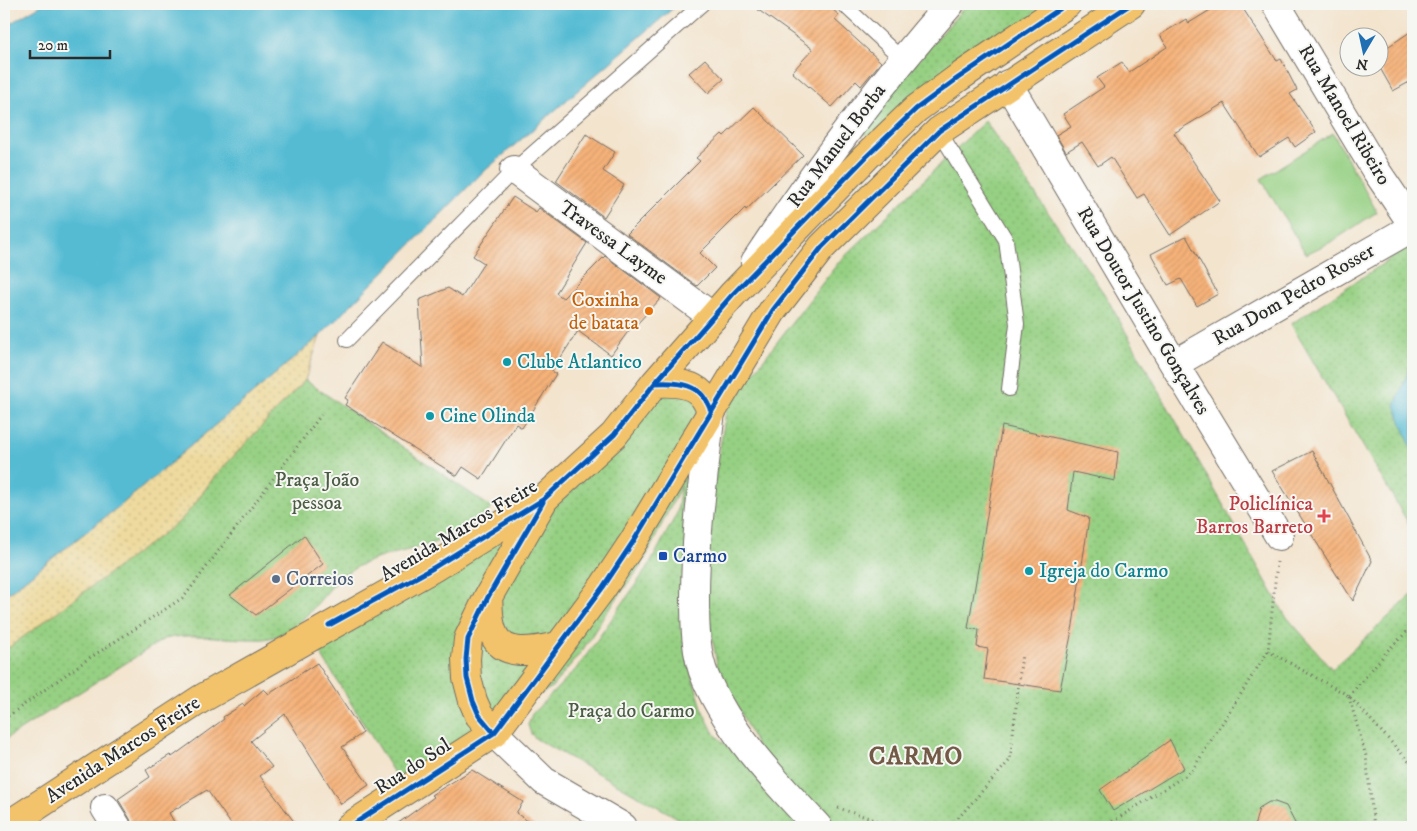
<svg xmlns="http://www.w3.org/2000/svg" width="1417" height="831" font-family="'IM FELL DW Pica',serif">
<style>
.grass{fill:url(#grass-dots);stroke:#607e57}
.sand{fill:url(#sand-dots);stroke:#8c8264}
.pitch{fill:#96d083;stroke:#607e57}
.water{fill:#55bbd3;stroke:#40737f}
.building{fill:url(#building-hatch)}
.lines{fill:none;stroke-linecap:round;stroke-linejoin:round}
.service-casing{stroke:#716c64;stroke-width:16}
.minor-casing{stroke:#716c64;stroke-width:30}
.primary-casing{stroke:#716c64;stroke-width:30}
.path{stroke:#716c64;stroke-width:3;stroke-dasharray:1 4;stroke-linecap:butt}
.service{stroke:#fff;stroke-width:14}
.minor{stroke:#fff;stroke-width:28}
.primary{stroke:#f2c36a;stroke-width:28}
.cycleway-casing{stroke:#f6f6f2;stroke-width:8}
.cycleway{stroke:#0057b8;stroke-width:5}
.food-dot{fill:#e8710a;stroke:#f6f6f2;stroke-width:2}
.culture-dot{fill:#0f9aa8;stroke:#f6f6f2;stroke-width:2}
.health-dot{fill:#e0444e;stroke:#f6f6f2;stroke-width:2}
.transit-dot{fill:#1a4fb4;stroke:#f6f6f2;stroke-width:2}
.service-dot{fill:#5c6f8a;stroke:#f6f6f2;stroke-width:2}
.labels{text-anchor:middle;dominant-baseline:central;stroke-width:4;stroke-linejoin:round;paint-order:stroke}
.street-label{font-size:20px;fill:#2b2b2b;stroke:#f6f6f2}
.food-label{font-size:20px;fill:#c56008;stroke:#f6f6f2;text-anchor:end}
.culture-label{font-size:20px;fill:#0d838f;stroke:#f6f6f2;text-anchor:start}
.park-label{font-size:20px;fill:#4b5d45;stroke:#f6f6f2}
.health-label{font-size:20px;fill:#be3a42;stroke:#f6f6f2;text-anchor:end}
.transit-label{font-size:20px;fill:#164399;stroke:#f6f6f2;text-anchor:start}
.service-label{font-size:20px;fill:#4e5e75;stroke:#f6f6f2;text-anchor:start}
.district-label{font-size:25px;font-weight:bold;letter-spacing:1px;fill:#725a46;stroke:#f6f6f2}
</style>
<defs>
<pattern id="grass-dots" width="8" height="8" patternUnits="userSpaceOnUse" patternTransform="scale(1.25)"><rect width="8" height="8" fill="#96d083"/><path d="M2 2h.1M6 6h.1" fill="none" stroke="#81b371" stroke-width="1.8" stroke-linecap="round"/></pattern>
<pattern id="sand-dots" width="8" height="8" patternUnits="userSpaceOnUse" patternTransform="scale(1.25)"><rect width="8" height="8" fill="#eeda9e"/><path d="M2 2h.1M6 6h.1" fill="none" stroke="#cb8" stroke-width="1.8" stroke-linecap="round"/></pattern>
<pattern id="building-hatch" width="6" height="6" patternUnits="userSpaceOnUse" patternTransform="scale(1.25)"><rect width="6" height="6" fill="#f6b279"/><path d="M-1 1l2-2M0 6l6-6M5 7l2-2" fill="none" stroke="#d39969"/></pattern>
</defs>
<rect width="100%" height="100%" fill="#f6f6f2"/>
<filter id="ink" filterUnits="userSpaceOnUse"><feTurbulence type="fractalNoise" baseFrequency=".02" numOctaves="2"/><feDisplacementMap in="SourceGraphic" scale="10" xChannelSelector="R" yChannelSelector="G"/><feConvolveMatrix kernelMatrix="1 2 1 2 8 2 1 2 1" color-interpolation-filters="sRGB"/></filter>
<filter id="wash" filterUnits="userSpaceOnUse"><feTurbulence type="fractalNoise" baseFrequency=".0096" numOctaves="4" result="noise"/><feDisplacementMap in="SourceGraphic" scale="20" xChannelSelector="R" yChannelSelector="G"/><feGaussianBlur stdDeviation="1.12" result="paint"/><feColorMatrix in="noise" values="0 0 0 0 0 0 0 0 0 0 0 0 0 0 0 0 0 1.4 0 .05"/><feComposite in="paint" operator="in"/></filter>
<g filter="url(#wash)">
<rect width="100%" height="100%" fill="#f3e4ce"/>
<path class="grass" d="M967,4h83l-179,131 -9,-1 1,-9z
M985,121l120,174 180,320 47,54 81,-75v233h-586l-65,-71 -45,-91 -17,-104 27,-154 111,-144z
M1413,244v287l-122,-207z
M646,378l54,12 -8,77 -4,196 16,51 10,19 18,18 28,22 52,54h-118l-158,-88 -5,-5 -3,-9 4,-11 44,-45 12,-16 62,-89 27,-51 4,-28 -38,78 -37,50 -24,38 -31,37 -79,44 -75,46 -80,-130 210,-125z
M305,380l187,128c-19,19 -43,31 -69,38 -24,7 -55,12 -75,26 -28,21 -42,57 -78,66 -7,2 -15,1 -22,1 -28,0 -57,-7 -84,0l-160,101v-89l189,-145 21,-29z"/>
<path class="sand" d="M320,336l-15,44 -91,97 -21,29 -13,15 -176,130v-55l123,-96z"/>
<path class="pitch" d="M1333,133l44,79 -44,29 -27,13 -45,-75z"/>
<path class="water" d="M43,4h635l-198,171 -160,161 -193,164 -123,96v-569z
M1413,349v104l-18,-48 17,-43z"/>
<g id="blocks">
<path class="building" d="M750,4h76l13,11 -4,5 46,42 -20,24 -5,-5 -24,26 -40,-35 21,-23z
M1220,4h20l37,57 4,-2 16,31 -7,4 26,38 -21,15 -6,-9 -30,19 -35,-54 -50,30 46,68 -50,34 -26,-41 -7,4 -26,-41 -13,9 -16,-24 -16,10 -10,-17 15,-9 -8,-12 41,-27 -7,-9 25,-16 7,10 38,-25 -7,-12 26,-16 3,4z
M1413,30v50l-20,11 -13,-23v-16z
M705,59l19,20 -16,14 -19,-20z
M754,107l49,48 -57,55 -1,-2 -45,45 15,15 -18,18 -70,-52 73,-73 -4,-3 26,-24 2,2z
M586,134l29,18 -12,19 21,14 -20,32 -48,-36z
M513,197l23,15 3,-4 48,35 -31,50 7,5 42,-42 56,42 -24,26 -2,-2 -24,33 -33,-24 -26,40 4,3 -34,54 -6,-4 -35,55 -18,-12 -6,9 -112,-71 3,-5 -3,-2 37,-56 41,26 -4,-68 29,-12 14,9 22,-34 -11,-7z
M1186,236l32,58 -21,12 -16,-27 -13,6 -17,-31z
M1002,426l116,26 -3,29 -42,-9 -5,38 21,8 -16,107 -13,65 -76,-11 4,-30 -11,-2 2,-17 -11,-2z
M1312,451l60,110 -19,40 -81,-130z
M304,535l19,29 -67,51 -26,-20z
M317,663l46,70 -21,14 27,38 -28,19 -56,-90 -34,27 21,26 -12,9 38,51h-65l-26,-37 -38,23 8,14h-45l-2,-8 -12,-20 32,-22 -4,-7 24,-15 2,2 52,-38 -1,-2 20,-13 1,2 20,-17 5,5z
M1170,740l14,28 -71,43 -13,-21z
M472,770l51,32 -7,11 20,14h-143l41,-30 -3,-2z
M1269,802h6l11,4 11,21h-43l5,-19z"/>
</g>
</g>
<g filter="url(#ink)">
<use href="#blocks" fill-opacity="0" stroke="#716c64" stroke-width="1"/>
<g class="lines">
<defs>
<path id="service" d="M843,4l59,55
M939,131l67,109 11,84 -8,65
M347,340l167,-170 188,-166"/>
<path id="minor" d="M1276,4l99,165 38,56
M1008,84l166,280 105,172
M514,170l199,147
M755,262c59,-90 124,-177 195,-258
M1174,364l239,-137
M711,411c-7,62 -16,124 -16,186 0,26 0,58 11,82 25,57 70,103 112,148
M494,733l50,48 79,46
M105,808l12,19"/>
<path id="primary" d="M655,383c15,-1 38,-1 48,13 4,5 6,10 8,15
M488,597c1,12 0,27 6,38 11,24 44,15 63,11
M494,733l-15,-18 -6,-14 -6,-23 -1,-19 2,-20 20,-42 55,-96
M5,827l196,-128 232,-131 111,-69 70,-64 41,-52 78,-89 133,-137 50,-48 42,-31 109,-74
M349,827l145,-94 109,-146 30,-45 140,-232 49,-63 117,-116 192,-127"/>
</defs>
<use href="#service" class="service-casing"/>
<use href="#minor" class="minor-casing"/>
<use href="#primary" class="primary-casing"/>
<path class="path" d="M1268,651l81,45 64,70
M1349,696l40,-47 24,-23
M1349,697l17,59 8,71
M4,719l81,-58 99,-64 137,-182
M838,808l59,19
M954,827l5,-10 51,-57 12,-106
M1104,827l87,-55 77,-121 9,-89"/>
<use href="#service" class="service"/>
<use href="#minor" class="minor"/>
<use href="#primary" class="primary"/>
<defs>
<path id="cycleway" d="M655,383c15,-1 38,-1 48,13 4,5 6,10 8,15
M329,625l104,-57 111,-69 70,-64 41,-52 78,-89 133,-137 50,-48 42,-31 109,-74
M494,733l-15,-18 -6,-14 -6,-23 -1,-19 2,-20 20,-42 55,-95
M349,827l145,-94 109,-146 30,-45 140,-232 49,-63 117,-116 192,-127"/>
</defs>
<use href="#cycleway" class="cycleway-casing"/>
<use href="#cycleway" class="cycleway"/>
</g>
</g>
<circle class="food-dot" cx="649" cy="311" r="5"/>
<g class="culture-dot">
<circle cx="507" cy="362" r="5"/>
<circle cx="430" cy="416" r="5"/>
<circle cx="1029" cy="571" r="5"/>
</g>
<path class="health-dot" d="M1321.5 508.5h5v5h5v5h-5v5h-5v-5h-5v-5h5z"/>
<rect class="transit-dot" x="658" y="551" width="10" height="10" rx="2.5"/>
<circle class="service-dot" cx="276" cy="579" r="5"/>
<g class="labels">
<g class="street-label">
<text transform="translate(1344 115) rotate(59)">Rua Manoel Ribeiro</text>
<text transform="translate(837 146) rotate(-53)">Rua Manuel Borba</text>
<text transform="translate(613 243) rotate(36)">Travessa Layme</text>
<text transform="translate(1294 295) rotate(-30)">Rua Dom Pedro Rosser</text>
<text transform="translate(1143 311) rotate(59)">Rua Doutor Justino Gonçalves</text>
<text transform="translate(459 531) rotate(-31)">Avenida Marcos Freire</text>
<text transform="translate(123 750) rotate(-33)">Avenida Marcos Freire</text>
<text transform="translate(413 767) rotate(-33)">Rua do Sol</text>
</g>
<g class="food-label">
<text x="639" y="300">Coxinha<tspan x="639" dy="23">de batata</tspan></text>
</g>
<g class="culture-label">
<text x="517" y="362">Clube Atlantico</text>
<text x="440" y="416">Cine Olinda</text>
<text x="1039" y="571">Igreja do Carmo</text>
</g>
<g class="park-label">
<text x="317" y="480">Praça João<tspan x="317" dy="23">pessoa</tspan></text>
<text x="631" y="711">Praça do Carmo</text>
</g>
<g class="health-label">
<text x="1313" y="504">Policlínica<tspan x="1313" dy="23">Barros Barreto</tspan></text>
</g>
<g class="transit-label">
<text x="673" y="556">Carmo</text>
</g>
<g class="service-label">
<text x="286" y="579">Correios</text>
</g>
<g class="district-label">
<text x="916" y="756">CARMO</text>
</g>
</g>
<rect width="1417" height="831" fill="none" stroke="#f6f6f2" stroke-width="20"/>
<g transform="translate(1364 52) rotate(189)"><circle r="24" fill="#f6f6f2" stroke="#a5a5a2"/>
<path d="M0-4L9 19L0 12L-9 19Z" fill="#1f6fb2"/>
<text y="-8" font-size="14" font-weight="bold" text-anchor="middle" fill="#2b2b2b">N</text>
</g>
<path d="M30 50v8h80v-8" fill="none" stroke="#2b2b2b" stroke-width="2.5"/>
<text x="38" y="50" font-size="15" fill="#2b2b2b" stroke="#f6f6f2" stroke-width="4" paint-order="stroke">20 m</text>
</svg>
